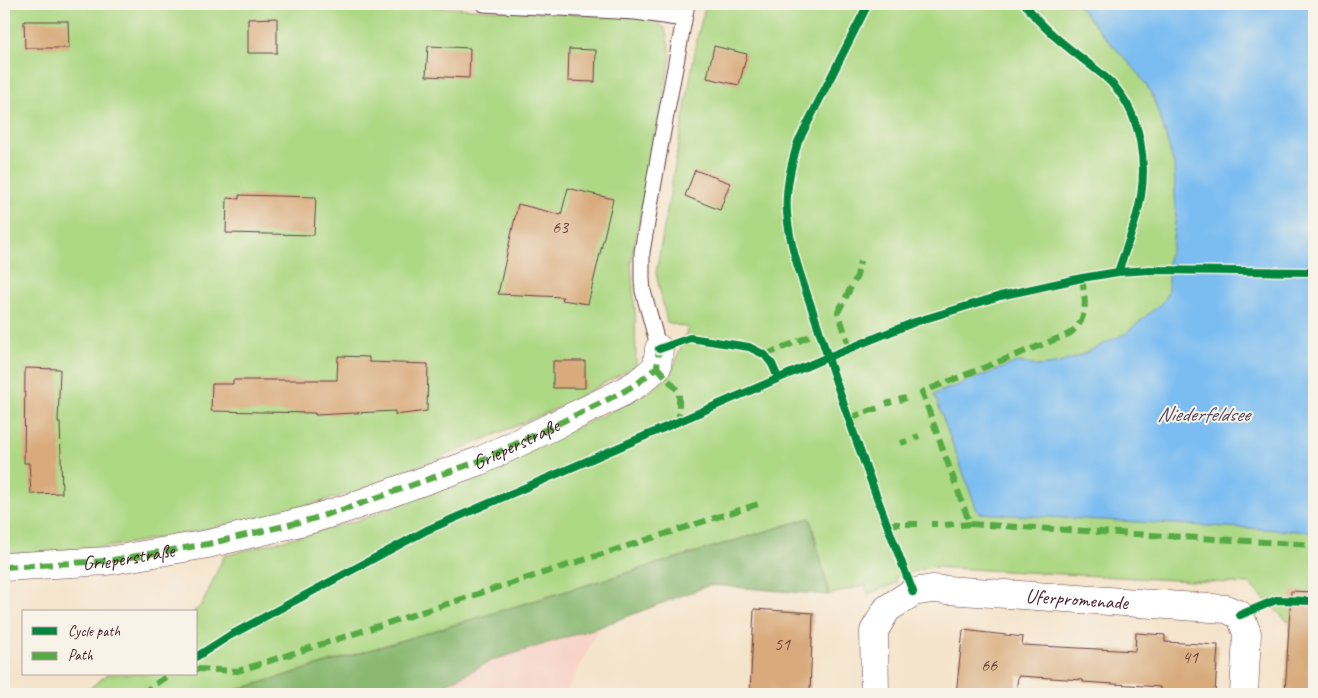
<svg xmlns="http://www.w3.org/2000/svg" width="1318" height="698" font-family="Caveat,sans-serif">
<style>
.built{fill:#f7d1c6}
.green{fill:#add884;stroke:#7c7c58}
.forest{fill:#8ab872;stroke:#6a6c4e}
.water{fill:#7bbdf1;stroke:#626e8e}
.building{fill:#d8aa7c}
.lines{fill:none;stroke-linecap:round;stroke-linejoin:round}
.lane-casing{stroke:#643d43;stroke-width:17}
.street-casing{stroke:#643d43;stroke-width:29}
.lane{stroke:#fff;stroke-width:15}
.street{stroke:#fff;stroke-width:28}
.quiet{stroke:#57aa44;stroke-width:6;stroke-dasharray:12 6;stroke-linecap:butt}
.cycleway-casing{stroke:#f7f3e8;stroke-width:11}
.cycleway{stroke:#00873e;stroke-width:8}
.labels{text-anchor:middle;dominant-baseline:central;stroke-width:4;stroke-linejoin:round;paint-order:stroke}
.number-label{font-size:18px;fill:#6e423f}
.street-label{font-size:20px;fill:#4a1f2b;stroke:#f7f3e8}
.water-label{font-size:21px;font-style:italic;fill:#594e66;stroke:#f7f3e8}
</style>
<rect width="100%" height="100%" fill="#f7f3e8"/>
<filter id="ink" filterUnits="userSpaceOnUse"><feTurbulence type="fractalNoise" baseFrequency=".02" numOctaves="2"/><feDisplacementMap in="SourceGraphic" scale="10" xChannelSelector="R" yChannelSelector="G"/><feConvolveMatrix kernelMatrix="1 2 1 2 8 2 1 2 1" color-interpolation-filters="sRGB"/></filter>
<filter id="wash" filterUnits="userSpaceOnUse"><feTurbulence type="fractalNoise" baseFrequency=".0096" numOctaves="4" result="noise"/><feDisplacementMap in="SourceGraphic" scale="20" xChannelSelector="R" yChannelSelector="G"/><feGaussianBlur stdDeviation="1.12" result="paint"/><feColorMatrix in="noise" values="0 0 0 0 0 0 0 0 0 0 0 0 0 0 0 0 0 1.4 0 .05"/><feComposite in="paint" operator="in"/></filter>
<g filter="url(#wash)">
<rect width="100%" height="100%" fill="#f5e4cc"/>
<path class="built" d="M599,627l-33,67h-139l66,-34z"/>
<path class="green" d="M4,4h364l253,12 31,3 13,9 6,28 -40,207 4,49 1,54 -80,43 -188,79 -89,26 -97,20 -69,12 -68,6 -41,2z
M706,4h608v618l-27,-1 -38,-37 -318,-17 -36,10 2,6 -29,11 -3,-9 -37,10v-6l-18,-71 -587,176h-126l-12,-2 23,-18h88v-62h-3l9,-7 22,-49 139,-37 143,-58 112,-53 34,-18 19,-16 17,-46 -21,-6 -11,-49 42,-239z"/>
<path class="forest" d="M810,518l18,71v6l-118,-10 -111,42 -106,33 -66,34h-204z"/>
<path class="water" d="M1077,4h237v528l-336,-19 -44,-119 84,-32 19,4 19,-2 21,-7 49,-24 32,-27 7,-7 3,-8v-32l4,-13 4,-31 -2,-49 -9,-33 -13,-39 -17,-25 -31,-33z"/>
<g id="blocks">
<path class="building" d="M277,18v35h-29v-34z
M24,21h44l1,27h-44z
M428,46l42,2 -1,30 -43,-2z
M714,46l33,8 -8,31 -32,-7z
M569,49l27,1 -1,32 -27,-1z
M695,170l35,13 -10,27 -35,-14z
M568,188l45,11 -25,105 -26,-4 1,-3 -65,-3 20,-90 43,11z
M239,195l77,2 -2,38 -88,-2 1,-35 12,1z
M338,356l31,1v5l59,2 -1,47 -32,4v-4l-80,4v-2l-104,-2 1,-27h21v-4h104z
M553,361h32v27h-32z
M25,368l35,1 -2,54h2l2,70 -31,1 -2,-31h-5z
M1291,591l23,1v102h-29z
M754,609l59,4 -3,81h-60z
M963,630l60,7 -1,8 113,6 1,-18 29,2v7l53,3 -3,49h-55v-7l-77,-5v-2l-65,-4 -2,18h-60z"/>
</g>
</g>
<g filter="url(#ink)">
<use href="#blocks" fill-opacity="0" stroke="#643d43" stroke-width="1"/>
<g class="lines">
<defs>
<path id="lane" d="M484,4l152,8 48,7
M659,349l-16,-58 -1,-12v-27l19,-110 26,-138"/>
<g id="street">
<path d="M4,567l103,-6 101,-17 101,-24 42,-13 131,-47 65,-31 74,-36 17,-10 19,-16 2,-18"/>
<path id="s1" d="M875,694l-1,-63 13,-22 26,-17 19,-3 294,20 14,6 7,18 -3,61"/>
</g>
</defs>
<use href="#lane" class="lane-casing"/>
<use href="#street" class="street-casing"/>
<use href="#lane" class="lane"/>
<use href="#street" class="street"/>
<g class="quiet">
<path d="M1082,278c3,22 8,41 -13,56l-147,58 48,132 344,21"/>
<path d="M850,348l-12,-36 19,-36 3,-15"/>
<path d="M765,355l55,-23"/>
<path d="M657,367l22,25v29"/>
<path d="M899,400l7,-2"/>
<path d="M886,404l6,-2"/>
<path d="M849,418l29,-10"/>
<path d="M914,438l5,-2"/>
<path d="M901,443l6,-2"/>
<path d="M888,524h33"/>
<path d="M931,524h6"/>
<path d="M945,525l9,-1"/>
<path d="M960,525l10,-1"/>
<path id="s2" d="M4,567l103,-6 101,-17 101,-24 42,-13 131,-47 65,-31 74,-36 17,-10 19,-16 2,-18 2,-1"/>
<path d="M196,669l42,2 520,-167"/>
<path d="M141,694l29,-20"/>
</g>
<defs>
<path id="cycleway" d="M868,4l-70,138c-7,23 -13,47 -11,71 3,40 20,79 32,117 28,88 60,175 94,262
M1025,4c21,30 51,49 79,72 40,34 46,94 32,142 -5,18 -12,36 -18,54
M659,349l31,-11 59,9 16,8 7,9 6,14
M1240,615l36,-15 38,1
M196,657l33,-21 198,-106 401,-173 87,-35 85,-26 82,-18 36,-6 32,-2 164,2"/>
</defs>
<use href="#cycleway" class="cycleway-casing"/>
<use href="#cycleway" class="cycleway"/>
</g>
</g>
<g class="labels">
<g class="number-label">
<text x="560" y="227">63</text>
<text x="782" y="644">51</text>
<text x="1190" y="657">41</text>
<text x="989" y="665">66</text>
</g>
<g class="street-label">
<text stroke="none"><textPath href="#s2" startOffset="530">Grieperstraße</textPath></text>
<text stroke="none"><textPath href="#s2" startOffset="125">Grieperstraße</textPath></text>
<text stroke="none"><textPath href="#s1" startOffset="284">Uferpromenade</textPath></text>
</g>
<g class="water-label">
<text x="1203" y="414">Niederfeldsee</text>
</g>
</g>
<rect width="1318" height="698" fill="none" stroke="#f7f3e8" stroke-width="20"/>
<rect x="22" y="610" width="175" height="65" fill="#f7f3e8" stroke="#b29e9c"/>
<rect x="32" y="627" width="25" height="8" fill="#00873e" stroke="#b29e9c"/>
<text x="68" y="636" font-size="15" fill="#4a1f2b">Cycle path</text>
<rect x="32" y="652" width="25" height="8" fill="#57aa44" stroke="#b29e9c"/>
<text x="68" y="660" font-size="15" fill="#4a1f2b">Path</text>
</svg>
